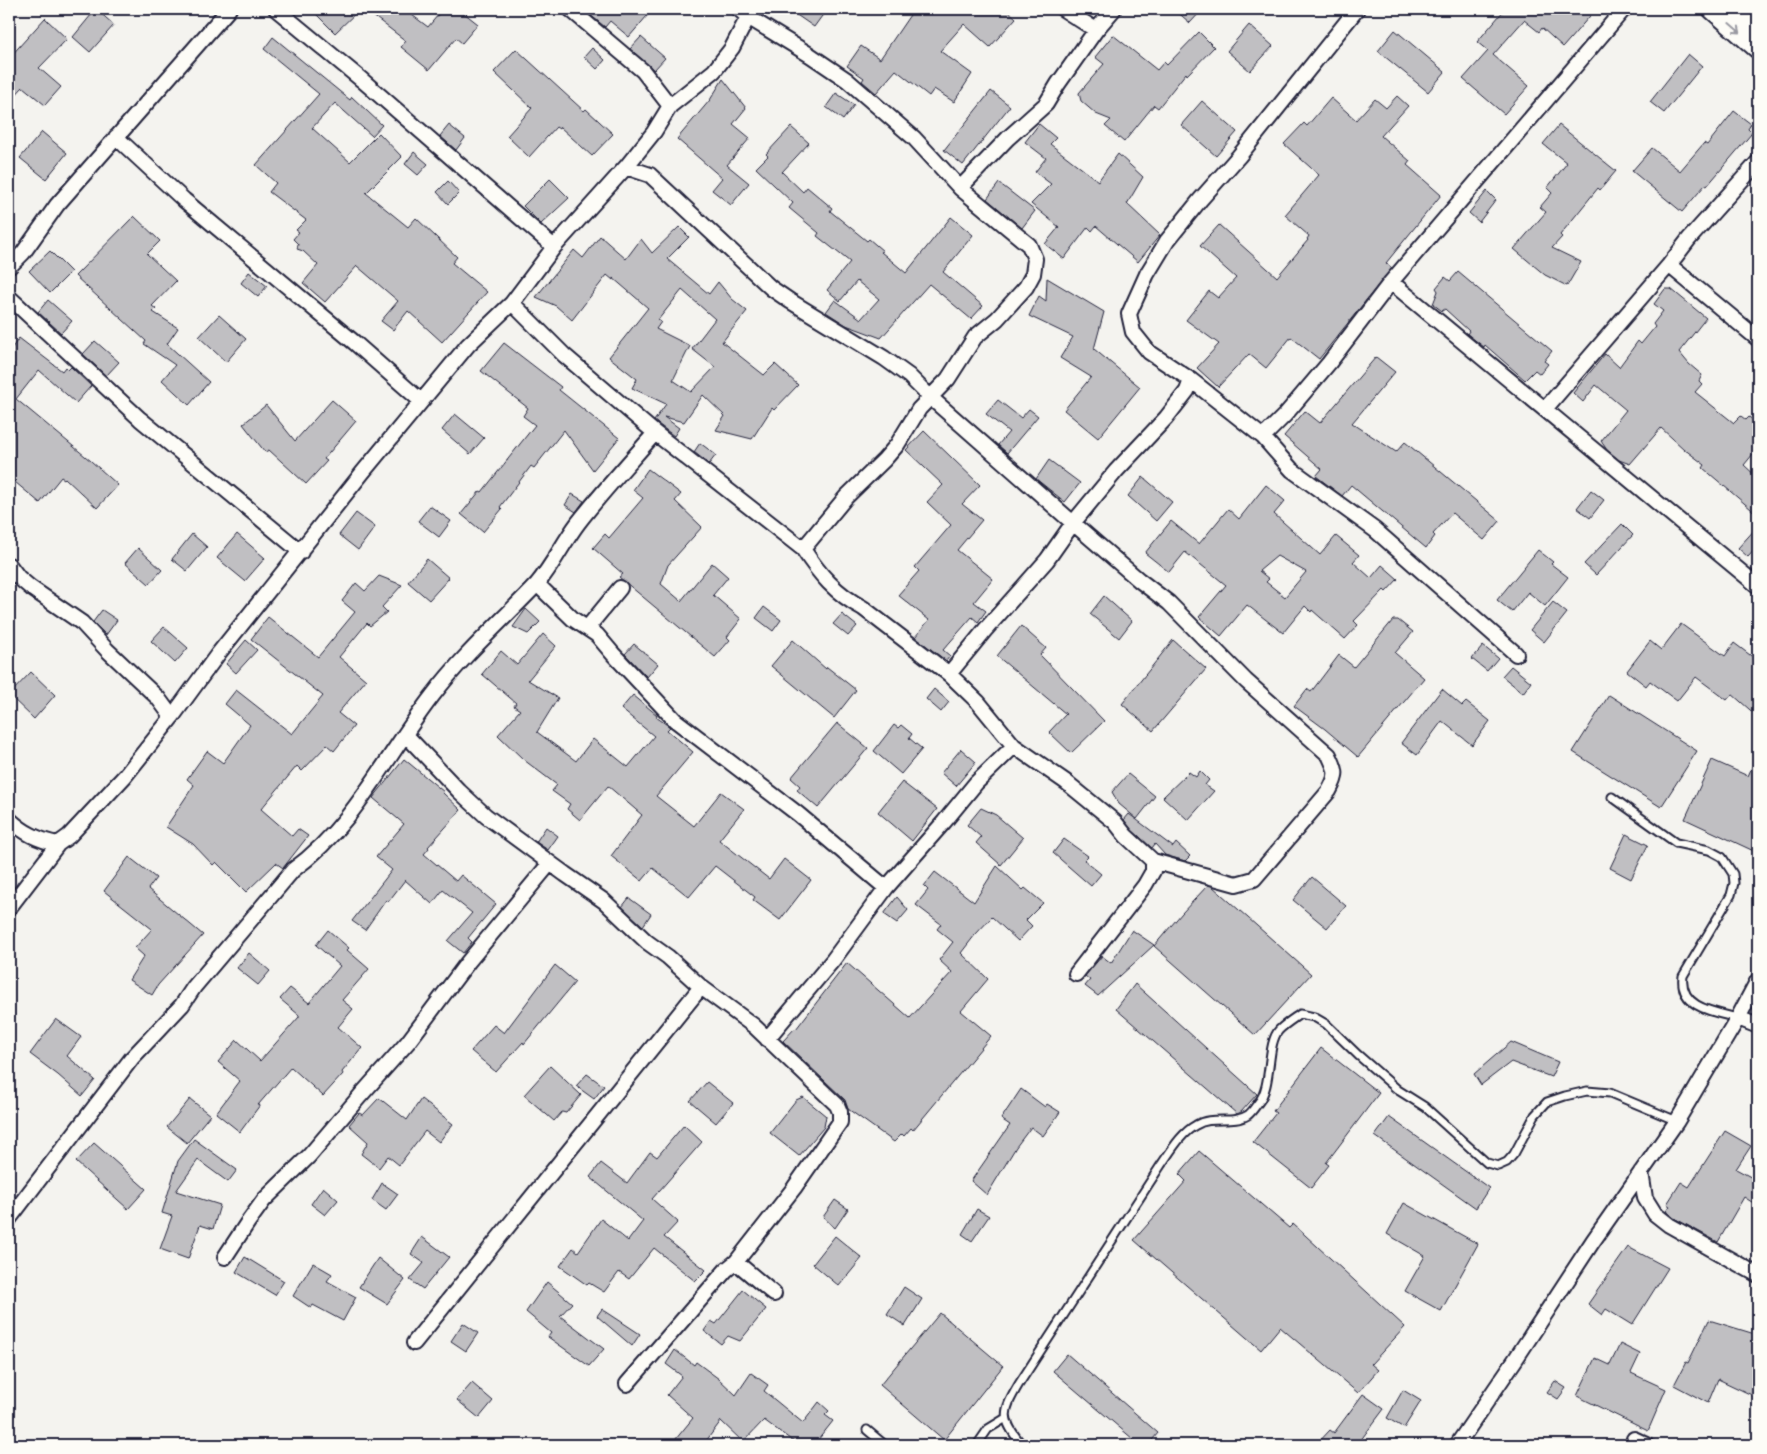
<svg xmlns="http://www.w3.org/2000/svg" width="1767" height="1454" font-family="'Playpen Sans',sans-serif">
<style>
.building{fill:#c0bfc2;stroke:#22223b;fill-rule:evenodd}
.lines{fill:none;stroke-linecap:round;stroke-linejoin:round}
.lane-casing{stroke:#22223b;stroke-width:11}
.street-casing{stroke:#22223b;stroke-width:18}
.secondary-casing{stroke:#22223b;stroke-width:24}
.lane{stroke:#fdfcf7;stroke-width:7}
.street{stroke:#fdfcf7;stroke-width:14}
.secondary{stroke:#fdfcf7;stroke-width:20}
.oneway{stroke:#9a9aa2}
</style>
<rect width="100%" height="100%" fill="#f4f3ef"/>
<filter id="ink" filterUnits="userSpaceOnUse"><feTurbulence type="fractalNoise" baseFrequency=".02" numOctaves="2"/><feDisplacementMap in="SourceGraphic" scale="10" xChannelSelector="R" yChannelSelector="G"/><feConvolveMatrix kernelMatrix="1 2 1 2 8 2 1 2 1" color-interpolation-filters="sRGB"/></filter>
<g filter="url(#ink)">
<path class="building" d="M96,9l18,16 -24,27 -17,-15z
M311,9h49l-25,24z
M364,9h40l24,18 15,-18h16l19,15 -16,19 -6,-5 -27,32 -28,-23 5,-6z
M583,9h37l-2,3 4,3 5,-6h26l-24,28 -19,-16 -5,6z
M788,9h39l-13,18z
M914,9h92l10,9 -26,29 -26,-23 -24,27 32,23 -18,28 -20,-13 -5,7 -33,-26 -20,23 -14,-12 2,-3 -17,-12 14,-20 19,13z
M1174,9h29l-13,14z
M1505,9h91l-33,38 -21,-19 -3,4 -15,-12 -31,35 36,31 -25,28 -41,-35 25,-28 -11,-9z
M45,18l22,21 -28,29 22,19 -16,18 -22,-18 -14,15v-44z
M1249,25l24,21 -23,25 -23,-20z
M1395,30l50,42 -17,20 -50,-41z
M1199,32l15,15 -27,28 -1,-2 -28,35 -4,-3 -30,37 -19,-16 6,-6 -15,-6 -15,-13 -2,-8 25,-29 -9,-7 18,-22 44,35 7,-8 3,3z
M273,37l77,63 2,-3 30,28 -10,11 -37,-33 -23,25 38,34 29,-29 23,24 -36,36 42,34 8,-9 41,39 -5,6 35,29 -45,50 -34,-31 -15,19 -12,-9 17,-20 -41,-35 -32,36 -22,-19 15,-18 -15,-14 -6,-2 1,-5 -5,-5 6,-7 -3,-2 10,-10 -37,-28 7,-9 -20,-18 63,-71 -55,-45z
M641,37l24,21 -11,12 -24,-21z
M592,48l13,12 -8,9 -13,-12z
M516,49l68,62 2,-2 27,25 -21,22 -32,-29 -1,2 -3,-2 -27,30 -22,-21 25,-28 -38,-36z
M1688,54l14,12 -38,47 -14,-11z
M723,79l23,29 -13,16 17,14 -23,27 22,18 -18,22 -19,-15 10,-12 -45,-39 33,-39z
M991,91l19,15 -47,59 -19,-15z
M836,93l18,12 -11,15 -17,-13z
M1397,96l11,10 -27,30 29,25 -3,4 34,30 -55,68 6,5 -73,91 -28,-22 -25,31 -17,-14 -31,33 -21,-19 22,-24 -33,-24 23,-29 9,7 18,-20 -36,-32 19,-21 58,52 31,-37 -1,-1 2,-3 -24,-21 34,-40 -35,-31 20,-21 3,3 24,-28 25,22 19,-21 11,9z
M1202,101l35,31 -21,24 -35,-31z
M1734,111l17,13 -3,5 4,4 -45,53 -2,-1 -23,27 -50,-41 20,-23 28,23 24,-28 3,2z
M1039,124l17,14 -6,6 48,37 20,-27 25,23 -16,27 33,31 -22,27 -42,-36 -4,5 -4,-4 -24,32 -19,-15 14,-17 -28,-23 20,-20 -16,-12 11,-14 -21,-16z
M449,125l16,13 -9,12 -16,-14z
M1559,125l57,46 -16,19 -2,-2 -38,47 2,2 -10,11 29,14 -14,24 -22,-11 -31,-26 32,-37 -6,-5 12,-14 -5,-5 20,-25 -24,-19z
M791,127l18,16 -27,29 21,20 4,-5 25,21 -2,3 37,30 2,-2 14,12 -2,1 25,21 45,-56 22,18 -30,37 40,34 -12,13 -42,-35 -48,54 -35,-13 -20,-13 9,-12 26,19 18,-20 -22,-18 -17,20 -13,-11 23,-28 -33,-26 2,-3 -30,-25 4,-5 -37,-35 12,-12 -2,-2z
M42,132l25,21 -21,26 -26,-21z
M414,152l14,12 -10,11 -13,-11z
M550,179l19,19 -28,26 -18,-18z
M448,181l11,12 -11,11 -11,-12z
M999,183l36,28 -13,17 -35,-29z
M1487,191l9,9 -17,22 -10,-9z
M134,216l26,25 -13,13 29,27 -24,25 4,3 -3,3 25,16 -11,16 42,38 -20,23 -27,-25 13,-15 -31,-21 2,-3 -71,-65z
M679,227l10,10 -22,22 42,35 9,-12 14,17 15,12 -25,31 42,33 11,-11 23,21 -24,25 -2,-2 -20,31 -36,-9 9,-14 -22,-21 -19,27 -20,-5 15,11 -5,8 -20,-15 12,-17 -34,-16 5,-9 -28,-22 39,-49 -35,-30v2l-6,-5 -35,45 -16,-14 -20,-9 38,-47 9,8 17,-22 26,23 15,-20 11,14zM682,290l33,29 -23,30 23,18 -24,25 -18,-12 17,-34 -34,-17 5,-7 -3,-2z
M50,251l21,21 -21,21 -21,-22z
M249,272l18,14 -9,11 -17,-14z
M1458,272l94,79 -8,10 4,3 -8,10 -5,-4 -10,10 -40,-35 -1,2 -17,-13 2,-3 -24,-22 -3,2 -9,-7 5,-13 -2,-3 9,-11 5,4z
M1047,278l57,34 -10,37 46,38 -42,51 -34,-28 27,-33 -31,-19 13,-21 -44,-21 10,-20 7,5z
M1665,289h6l35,29 -27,34 10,12 13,11 -3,6 3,3 -7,8 39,31 7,-7 5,4 3,-3 9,7v24l-14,17 14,13v37l-55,-47 2,-3 -21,-16 -23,-21 -31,36 -11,-4 -12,-10 -6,-9 25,-31 -30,-25 -13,17 -10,-9 32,-39 14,13 19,-26 3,3 14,-17 -2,-3 10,-13 -9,-7z
M48,300l24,21 -11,12 -23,-21z
M219,315l27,24 -20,23 -27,-25z
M19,338l43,33 3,-4 3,3 3,-3 20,19 -15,17 -37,-33 -23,29 75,62 27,24 -21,23 -32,-30 -1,1 -3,-2 -21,26 -31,-26v-125z
M95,341l24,21 -13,14 -23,-22z
M504,343l57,44 -2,3 60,48 -26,32 -29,-40 -30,38 -3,-2 -31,41 2,2 -19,23 -22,-18 19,-23 2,1 53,-67 -12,-9 5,-8 -47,-37z
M1376,357l19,15 -43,51 44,29 9,-10 95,79 -16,19 -32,-27 -19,21 2,2 -9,12 -75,-63 -9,11 -26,-20 6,-7 -38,-33 21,-25 15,12z
M332,400l24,21 -32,38 3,2 -21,23 -37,-34 -4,2 -22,-28 23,-19 29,36z
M998,400l23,18 8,-9 9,7 -31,37 -9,-8 11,-13 -23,-18z
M455,414l29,24 -14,16 -28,-24z
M924,431l56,54 -18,19 20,16 -25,30 36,29 -19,23 12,9 -8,11 -6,-5 -29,33 7,6 -4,5 -31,-24 14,-17 -31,-25 21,-24 -4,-4 36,-42 -24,-23 16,-17 -37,-35z
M700,443l16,12 -7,9 -15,-12z
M1049,460l31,23 -15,19 -29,-23z
M648,469l33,25 -6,7 27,26 -34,38 -7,19 20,17 31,-38 16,14 -15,18 28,24 -14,18 3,3 -15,17 -96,-80 4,-3 -30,-26 12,-14 4,4 34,-40 -10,-8z
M1143,477l29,25 -16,19 -28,-25z
M1266,485l19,16 -11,13 46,41 16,-19 23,19 -6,7 18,16 11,-13 16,14 -12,13 -2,-2 -30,31 4,4 -13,14 -33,-29 -1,2 -6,-6 -22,27 -36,-28 -26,31 -22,-19 27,-32 -41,-33 -16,20 -24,-19 26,-32 28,23 29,-35 11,10zM1277,556l29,16 -21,25 -19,-15 3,-3 -10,-8z
M1591,490l13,10 -14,18 -13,-10z
M572,494l12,7 -8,11 -11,-7z
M430,506l21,15 -12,16 -21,-16z
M356,513l19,14 -17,23 -19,-15z
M1622,524l11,11 -37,40 -12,-11z
M1758,526v20l-10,11 -10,-9z
M192,534l15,13 -20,24 -15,-12z
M237,534l28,24 -20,23 -28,-23z
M138,548l24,22 -13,14 -24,-21z
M1538,550l15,12 -2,2 17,13 -23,29 -17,-14 -16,20 -15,-12z
M427,559l22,19 -20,22 -21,-18z
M379,576l23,9 -20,22 5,5 -17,14 -3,-3 -28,34 27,23 -28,33 16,13 -20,25 -7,-6 -25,26 -5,-5 -36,43 31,27 6,-7 10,7 -25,32 -7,-5 -30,29 -30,-30 -3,3 -20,-21 -27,-17 28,-42 -7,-6 20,-28 16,12 27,-38 -25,-21 11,-14 56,44 31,-38 -72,-57 17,-22 50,40 37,-45 -13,-11 14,-18 9,8z
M1104,596l28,25 -13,17 -29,-24z
M1553,602l14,11 -23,29 -14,-12z
M764,607l17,13 -8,11 -17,-13z
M526,609l14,13 -12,12 -15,-7z
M102,610l15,10 -11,15 -13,-13z
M842,614l15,12 -9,10 -15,-12z
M1393,620h5l15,12 -18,21 29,25 -66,79 -33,-28 -31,-23 13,-17 4,3 28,-37 15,12z
M1681,624l44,32 9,-13 24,18v56l-26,-23 -5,6 -31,-23 -19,24 -27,-20 -4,5 -19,-15 23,-30 11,9z
M1021,626l25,22 -6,7 64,66 -33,32 -22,-21 17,-18 -69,-58z
M164,627l24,21 -13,15 -24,-22z
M543,634l13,12 -28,34 30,18 -21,34 39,29 17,-22 35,28 26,-31 -33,-27 12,-14 24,20 -1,2 14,10 -3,3 26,22 -37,44 38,30 27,-34 23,17 -25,31 50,39 15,-20 27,21 -31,40 -27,-20 2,-3 -40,-31 -26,31 -36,-29 -11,13 -31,-25 31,-41 -34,-29 -28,34 -13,-11 3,-5 -18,-13 5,-6 -33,-25 -26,-25 22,-25 -6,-4 2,-3 -34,-29 19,-23 16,14z
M246,640l11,10 -21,23 -10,-9z
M793,640l33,29 1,-2 29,23 -22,28 -63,-52z
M1173,640l33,29 -53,62 -31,-27z
M634,644l24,20 -11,13 -22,-23z
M1483,646l15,12 -11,13 -15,-12z
M1511,666l20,16 -8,11 -21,-17z
M31,672l24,23 -21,24 -25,-24z
M934,689l15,13 -8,10 -15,-13z
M1442,689l20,17 4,-4 24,19 -18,24 -30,-24 -25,34 -16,-12z
M1609,695l88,56 -36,56 -88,-55z
M837,723l31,25 -50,60 -21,-18 3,-4 -9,-8z
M894,725l4,3 3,-3 11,9 -3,4 13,11 -21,25 -27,-23z
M961,749l15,13 -20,24 -15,-13z
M1758,754v99l-73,-34 27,-59 36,16z
M404,759l40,33 -1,1 18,17 -33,37 1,1 -5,6 32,27 5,-6 35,29 -28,34 4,4 -9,11 -15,-12 24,-28 -29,-23 -11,14 -27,-24 -17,22 -2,-2 -21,30 -13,-9 40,-51 -16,-13 28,-33 -31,-26z
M1200,771l9,9 -4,5 9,6 -26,29 -25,-23 26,-25 7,5z
M1128,774l27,22 -18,23 -18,-15 -7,-12z
M902,782l35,27 -25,32 -34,-29z
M981,808l15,7 27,23 -22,27 -25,-22 5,-6 -14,-12z
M1129,814l44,33 3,-4 14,13 -5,5 -20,-6 -10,-11 -3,4 -20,-18 -8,-10z
M546,827l12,9 -10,14 -12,-8z
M1626,834l22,11 -17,34 -21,-11z
M1064,839l24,17 -4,4 17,14 -10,12 -38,-33z
M129,857l27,21 -8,11 55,46 -45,50 -6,10 -23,-15 15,-24 -9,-8 17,-19 -48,-38z
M997,866l26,24 2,-2 18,15 -17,17 6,6 -14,15 -26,-24 -17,18 -14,18 27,26 -27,32 30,25 -78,94 -2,-2 -7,8 -2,-2 -8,8 -46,-33 -3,-9 -62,-59 12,-13 1,1 51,-66 63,55 42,-46 -13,-12 14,-18 -16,-13 4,-5 -25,-19 12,-15 -4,-4 11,-14 39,30z
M1312,877l34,29 -19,22 -34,-28z
M1208,885l4,1 99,88 -56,61 -101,-89 28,-33z
M897,897l11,13 -11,13 -13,-9z
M629,898l22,16 -8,12 -21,-19z
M328,930l21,18 -2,2 22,19 -27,31 11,9 -15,18 24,21 -20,24 1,2 -20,22 -32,-29 -33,38h2l-20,27 -24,-19 24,-32 -22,-19 19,-22 23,21 39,-44v-2l-19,-16 10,-11 19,15 31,-37 -24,-21z
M1132,930l22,15 -56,51 -13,-10 5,-6 -5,-4 17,-20 9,7z
M249,953l21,18 -12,14 -21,-17z
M555,965l20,17 -51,62 -1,-2 -27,30 -25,-21 23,-26 10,8z
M1135,984l122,110 -16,18 -4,2 -121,-105z
M56,1019l25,18 -14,19 28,24 -13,16 -24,-21 -28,-21z
M1511,1042l47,20 -7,15 -40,-15 -30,23 -7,-11z
M1321,1048l58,45 -53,70 3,2 -18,23 -58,-46 23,-29 -3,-2z
M550,1066l31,29 -15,18 -4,-1 -8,9 -30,-26z
M587,1074l17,12 -10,13 -18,-13z
M707,1082l26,21 -17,20 -26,-22z
M1021,1089l24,18 2,-3 13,8 -17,24 -12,-9 -15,20 -29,48 -16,-14 39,-56 -9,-6z
M803,1097l23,19 -2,11 -25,29 -29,-23 26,-33z
M379,1098l28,22 14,-21 32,25 -14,18 -14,-11 -26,34 -11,-9 -9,12 -18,-14 7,-12 -19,-17 10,-12 4,2z
M190,1099l20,16 -23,28 -20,-16z
M1389,1117l100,71 -13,20 -101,-72z
M684,1125l18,17 -50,57 26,23 -14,15 42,33 -11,11 -41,-33 -25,31 -10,-7 -15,20 -15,-9 -2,2 -27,-19 13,-18 5,4 23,-33 27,22 15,-20 -53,-44 11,-14 26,20 23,-31 7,5z
M1725,1131l26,15 -15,23 22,12v25l-14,-9 -26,45 -44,-24 -8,-7 4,-5 -3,-2 14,-22 8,5z
M194,1139l43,31 -9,12 -30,-22 -22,31 44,14 -7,24 -13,-4 -12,34 -28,-10 12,-33 -10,-3 16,-52z
M94,1143l52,46 -18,20 -52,-47z
M1199,1151l90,77 4,-4 112,103 -34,37 7,6 -20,23 -78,-66 -19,23 -127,-110 52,-59 -7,-7z
M382,1183l16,11 -12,16 -14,-10z
M323,1187l15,13 -13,15 -14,-11z
M835,1200l13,9 -13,19 -12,-11z
M1404,1203l74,41 -37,67 -36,-20 20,-35 -38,-22z
M977,1209l12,7 -17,25 -10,-7z
M835,1236l27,22 -23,28 -26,-22z
M422,1237l27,20 -26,32 -13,-9 14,-17 -13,-9z
M1628,1247l40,21 -36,57 -26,-16 -4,6 -14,-11z
M245,1257l39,24 -9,14 -39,-23z
M378,1258l27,22 -18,24 -28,-17z
M313,1263l19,11 -5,7 29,16 -13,24 -30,-16 -2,3 -18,-12z
M547,1282l25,21 -12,13 44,33 -15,17 -41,-29 3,-4 -25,-21z
M904,1287l18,12 -17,27 -18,-12z
M743,1290l23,19 -26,32 -12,-5 -7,8 -17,-13 7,-10 5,3z
M602,1309l38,25 -8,12 -35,-30z
M940,1313l63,53 -59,74 -64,-55z
M1709,1320l49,15v63l-40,-19 -10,24 -34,-18 12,-23 2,1z
M463,1323l15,10 -12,18 -15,-10z
M1620,1344l20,10 -9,19 35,16 -18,42 -71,-35 18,-38 15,7z
M675,1350l19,15 2,-3 23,17 17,16 15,-22 17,12 -4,6 39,32 16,-21 10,9 -4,4 8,6 -19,24h-16l-34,-25 -21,22 -22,-21 -18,24h-32l22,-27 -26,-23 15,-19 -16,-12z
M1067,1354l91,79 -10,12h-8l-87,-74z
M1555,1381l11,7 -8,11 -11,-7z
M472,1383l21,18 -14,17 -22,-18z
M1403,1390l18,11 -17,27 -17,-10z
M1363,1394l21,15 -27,36h-41l14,-15 4,3z"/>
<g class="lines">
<defs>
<path id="lane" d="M1612,797l64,46 33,7 13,7 11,17 1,9 -3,12 -48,81c-4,32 31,36 55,42
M867,1430l18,15
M977,1445l11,-16 18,-11
M1022,1445c-21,-27 -20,-32 -3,-61l142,-219c10,-14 20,-32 35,-40 16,-10 37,0 52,-10 4,-3 7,-8 10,-12 15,-17 8,-59 21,-73 6,-6 14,-11 21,-16l14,3 12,7 32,31 40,35 27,17 62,56 11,3 9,-4 7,-8 21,-39 12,-13 18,-6 22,-5 23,2 67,28"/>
<path id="street" d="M276,9l86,71 192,167
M570,9l73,62 27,35
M739,9l9,8 62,38 37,25 67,58 46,50 69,57 6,14 -2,15 -7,13 -29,32 -22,18 -27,42 -29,30 -22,36 -13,15 -38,37 -43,52
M1063,9l33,21
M116,137l68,63 171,143 66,58
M626,167l24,8 121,113 19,13 94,57 25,18 21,21 143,126 66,57 30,23 77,78 83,74c8,16 9,20 0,36l-75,88 -18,5 -83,-23
M960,188l48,-50 38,-34 12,-20 38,-54 18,-21
M1669,265l89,74
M9,267l14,-14 34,-48 172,-196
M1391,282l367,304
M9,297l131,122 161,133
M512,303l52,52 91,78 148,116c16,25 33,45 60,59l86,66 29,28 36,44 52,36 49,40 11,14 27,25v10l-8,14 -69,89
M1545,409l124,-144 20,-26 69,-77
M1263,437l-72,-57 -42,-28 -16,-20 -4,-18 18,-40 20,-33 33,-41 39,-44 118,-147
M9,565l9,12 13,11 51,35 25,27 51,48 14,19
M537,584l36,35 24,16 16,19 62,66 123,94 88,74
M588,627l32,-39
M1516,654l-141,-124 -83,-60 -29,-33 22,-22 44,-52 62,-81 233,-273
M949,674l36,-44 62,-70 26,-37 43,-52 50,-53 21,-27 4,-11
M405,734l54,57 27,25 79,58 39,27 43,41 21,15 33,30 53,39 83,79 3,7v10l-46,66 -58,74 -10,8 -99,114
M9,819c15,14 29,21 49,25
M9,908l49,-64 11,-8 56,-60 47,-59 46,-63 145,-182 105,-127 44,-42 42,-56 72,-80 28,-35 16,-26 44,-35 18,-23 16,-31
M1738,1018l20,8
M767,1039l66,-79 53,-72 58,-66 32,-39 38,-37
M1641,1172l4,26 10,16 14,11 89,50
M9,1219l123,-161 50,-53 12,-18 99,-117c62,-45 94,-116 140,-175 31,-41 69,-74 104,-111 16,-19 26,-41 41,-61 24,-31 51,-60 77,-90
M225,1257l23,-35 16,-22 45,-44 51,-60 48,-54 60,-80 82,-99
M736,1262l38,32
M414,1343l287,-356
M1634,1439l13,6
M1457,1445l58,-85 78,-119 84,-120 61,-103 20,-38"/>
<path id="secondary" d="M1713,9l45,39
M1734,9l24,21"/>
</defs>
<use href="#lane" class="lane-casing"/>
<use href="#street" class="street-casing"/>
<use href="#secondary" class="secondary-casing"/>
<use href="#lane" class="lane"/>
<use href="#street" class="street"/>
<use href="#secondary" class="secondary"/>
</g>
<defs><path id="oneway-shaft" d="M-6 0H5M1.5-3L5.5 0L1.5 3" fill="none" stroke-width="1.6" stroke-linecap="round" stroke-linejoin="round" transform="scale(1.25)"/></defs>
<use class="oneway" href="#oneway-shaft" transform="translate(1735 28) rotate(41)"/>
</g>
<rect width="1767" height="1454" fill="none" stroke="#fdfcf7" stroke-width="30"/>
<rect x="15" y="15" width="1737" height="1424" fill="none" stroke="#22223b" stroke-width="2" filter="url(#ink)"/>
</svg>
